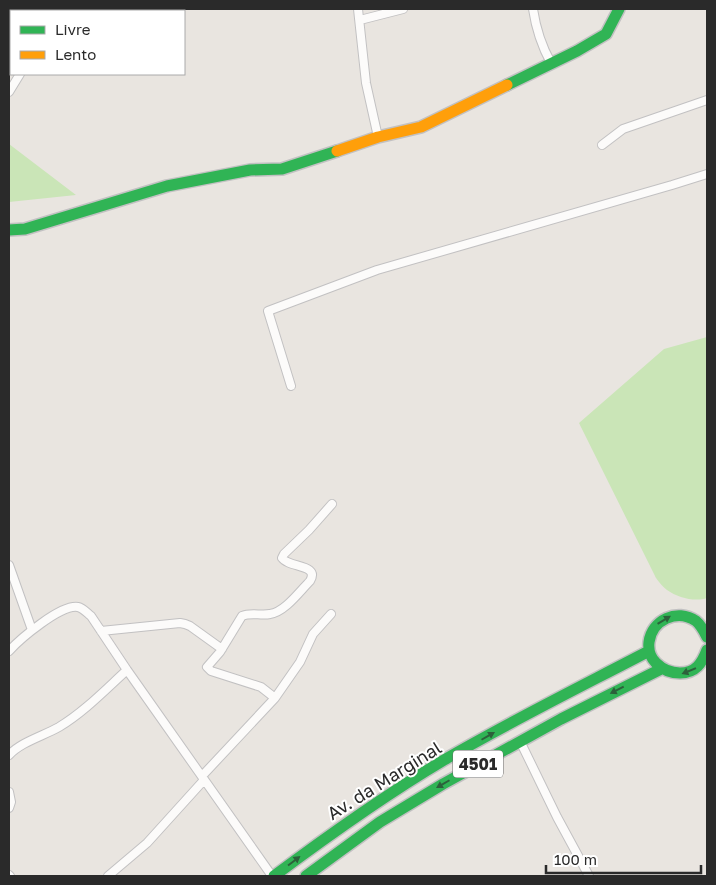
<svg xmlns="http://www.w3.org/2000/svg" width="716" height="885" font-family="'Golos Text',sans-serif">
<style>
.green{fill:#cae5b7}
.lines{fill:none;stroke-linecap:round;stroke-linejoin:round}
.street-casing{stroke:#c2c1c2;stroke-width:10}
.fast-casing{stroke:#c2c1c2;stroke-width:14}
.slow-casing{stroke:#c2c1c2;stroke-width:14}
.street{stroke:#fcfbfa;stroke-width:8}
.fast{stroke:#30b455;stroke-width:11}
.slow{stroke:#ff9f0a;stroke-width:11}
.oneway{fill:#2c613b}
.labels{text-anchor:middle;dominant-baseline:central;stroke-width:4;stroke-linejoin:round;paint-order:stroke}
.shield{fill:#fff;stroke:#6a6a6a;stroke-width:1}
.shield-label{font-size:16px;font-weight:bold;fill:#2a2a2a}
.street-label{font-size:18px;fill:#2a2a2a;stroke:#fff}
</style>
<rect width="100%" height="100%" fill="#e9e5e0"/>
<path class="green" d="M9,144l67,51 -67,7z
M707,337v261c-12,4 -29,0 -40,-8 -4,-3 -8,-8 -11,-12l-77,-155 85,-74z"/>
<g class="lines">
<defs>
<path id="street" d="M358,9l8,74 12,54
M533,9c3,20 8,36 18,54
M82,11l3,-2
M360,20l43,-11
M9,92l11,-18
M602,145l21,-16 84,-29
M291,386l-23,-75 109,-41 295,-85 35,-11
M9,565l23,65
M101,631l79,-8 5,1 5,2 32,23
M9,651c11,-12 52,-47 69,-44 5,1 9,6 13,9l36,54 145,206
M275,698l-14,-11 -50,-16 -4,-4 13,-15 22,-36c9,-4 19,0 28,-2 15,-2 30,-23 40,-33 10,-17 -21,-13 -28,-23l2,-4 25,-24 23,-26
M520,741l37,76 32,59
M9,755c12,-13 34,-19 50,-28 25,-15 46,-37 68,-57
M202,776l73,-78 25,-36 13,-28 18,-20
M9,792l2,10 -2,6
M9,875l1,1
M108,876l39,-33 57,-63"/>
<path id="fast" d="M507,85l70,-34 29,-17 13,-25
M9,230l16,-1 142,-43 83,-16 32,-1 55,-18
M707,637c-3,-6 -6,-12 -11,-16 -19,-13 -44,-1 -47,21 -1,8 1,15 7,21 7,7 14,10 24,10 16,0 22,-10 27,-23
M274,876c55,-41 111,-81 170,-116 67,-39 136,-73 205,-109
M306,876l74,-54 63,-38 118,-65 100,-50"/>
<path id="slow" d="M337,151l41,-14 43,-10 86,-42"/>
</defs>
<use href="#street" class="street-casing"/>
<use href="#fast" class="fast-casing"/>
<use href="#slow" class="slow-casing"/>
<use href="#street" class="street"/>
<use href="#fast" class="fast"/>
<use href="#slow" class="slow"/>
</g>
<defs><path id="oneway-solid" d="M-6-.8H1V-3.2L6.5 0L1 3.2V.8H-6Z" transform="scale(1.25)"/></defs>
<g class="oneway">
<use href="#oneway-solid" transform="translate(664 620) rotate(-31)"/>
<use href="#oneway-solid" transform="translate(689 671) rotate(158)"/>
<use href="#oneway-solid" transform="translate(617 690) rotate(153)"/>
<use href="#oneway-solid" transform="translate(488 736) rotate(-30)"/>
<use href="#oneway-solid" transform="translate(443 784) rotate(150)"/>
<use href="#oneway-solid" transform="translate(294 861) rotate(-37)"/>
</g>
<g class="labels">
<rect class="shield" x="453" y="750.5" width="50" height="27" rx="4"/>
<g class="shield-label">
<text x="478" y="764">4501</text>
</g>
<g class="street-label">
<text transform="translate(384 780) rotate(-32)">Av. da Marginal</text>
</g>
</g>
<rect width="716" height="885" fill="none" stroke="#2a2a2a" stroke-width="20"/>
<rect x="10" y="10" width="175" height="65" fill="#ffffff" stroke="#aaaaaa"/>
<rect x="20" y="26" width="25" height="8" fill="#30b455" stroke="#aaaaaa"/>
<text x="55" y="35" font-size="15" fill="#2a2a2a">Livre</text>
<rect x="20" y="51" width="25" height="8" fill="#ff9f0a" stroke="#aaaaaa"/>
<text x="55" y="60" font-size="15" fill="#2a2a2a">Lento</text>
<path d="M546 865v8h155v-8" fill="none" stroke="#2a2a2a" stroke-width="2.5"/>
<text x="554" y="865" font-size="15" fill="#2a2a2a" stroke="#ffffff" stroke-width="4" paint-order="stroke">100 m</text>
</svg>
